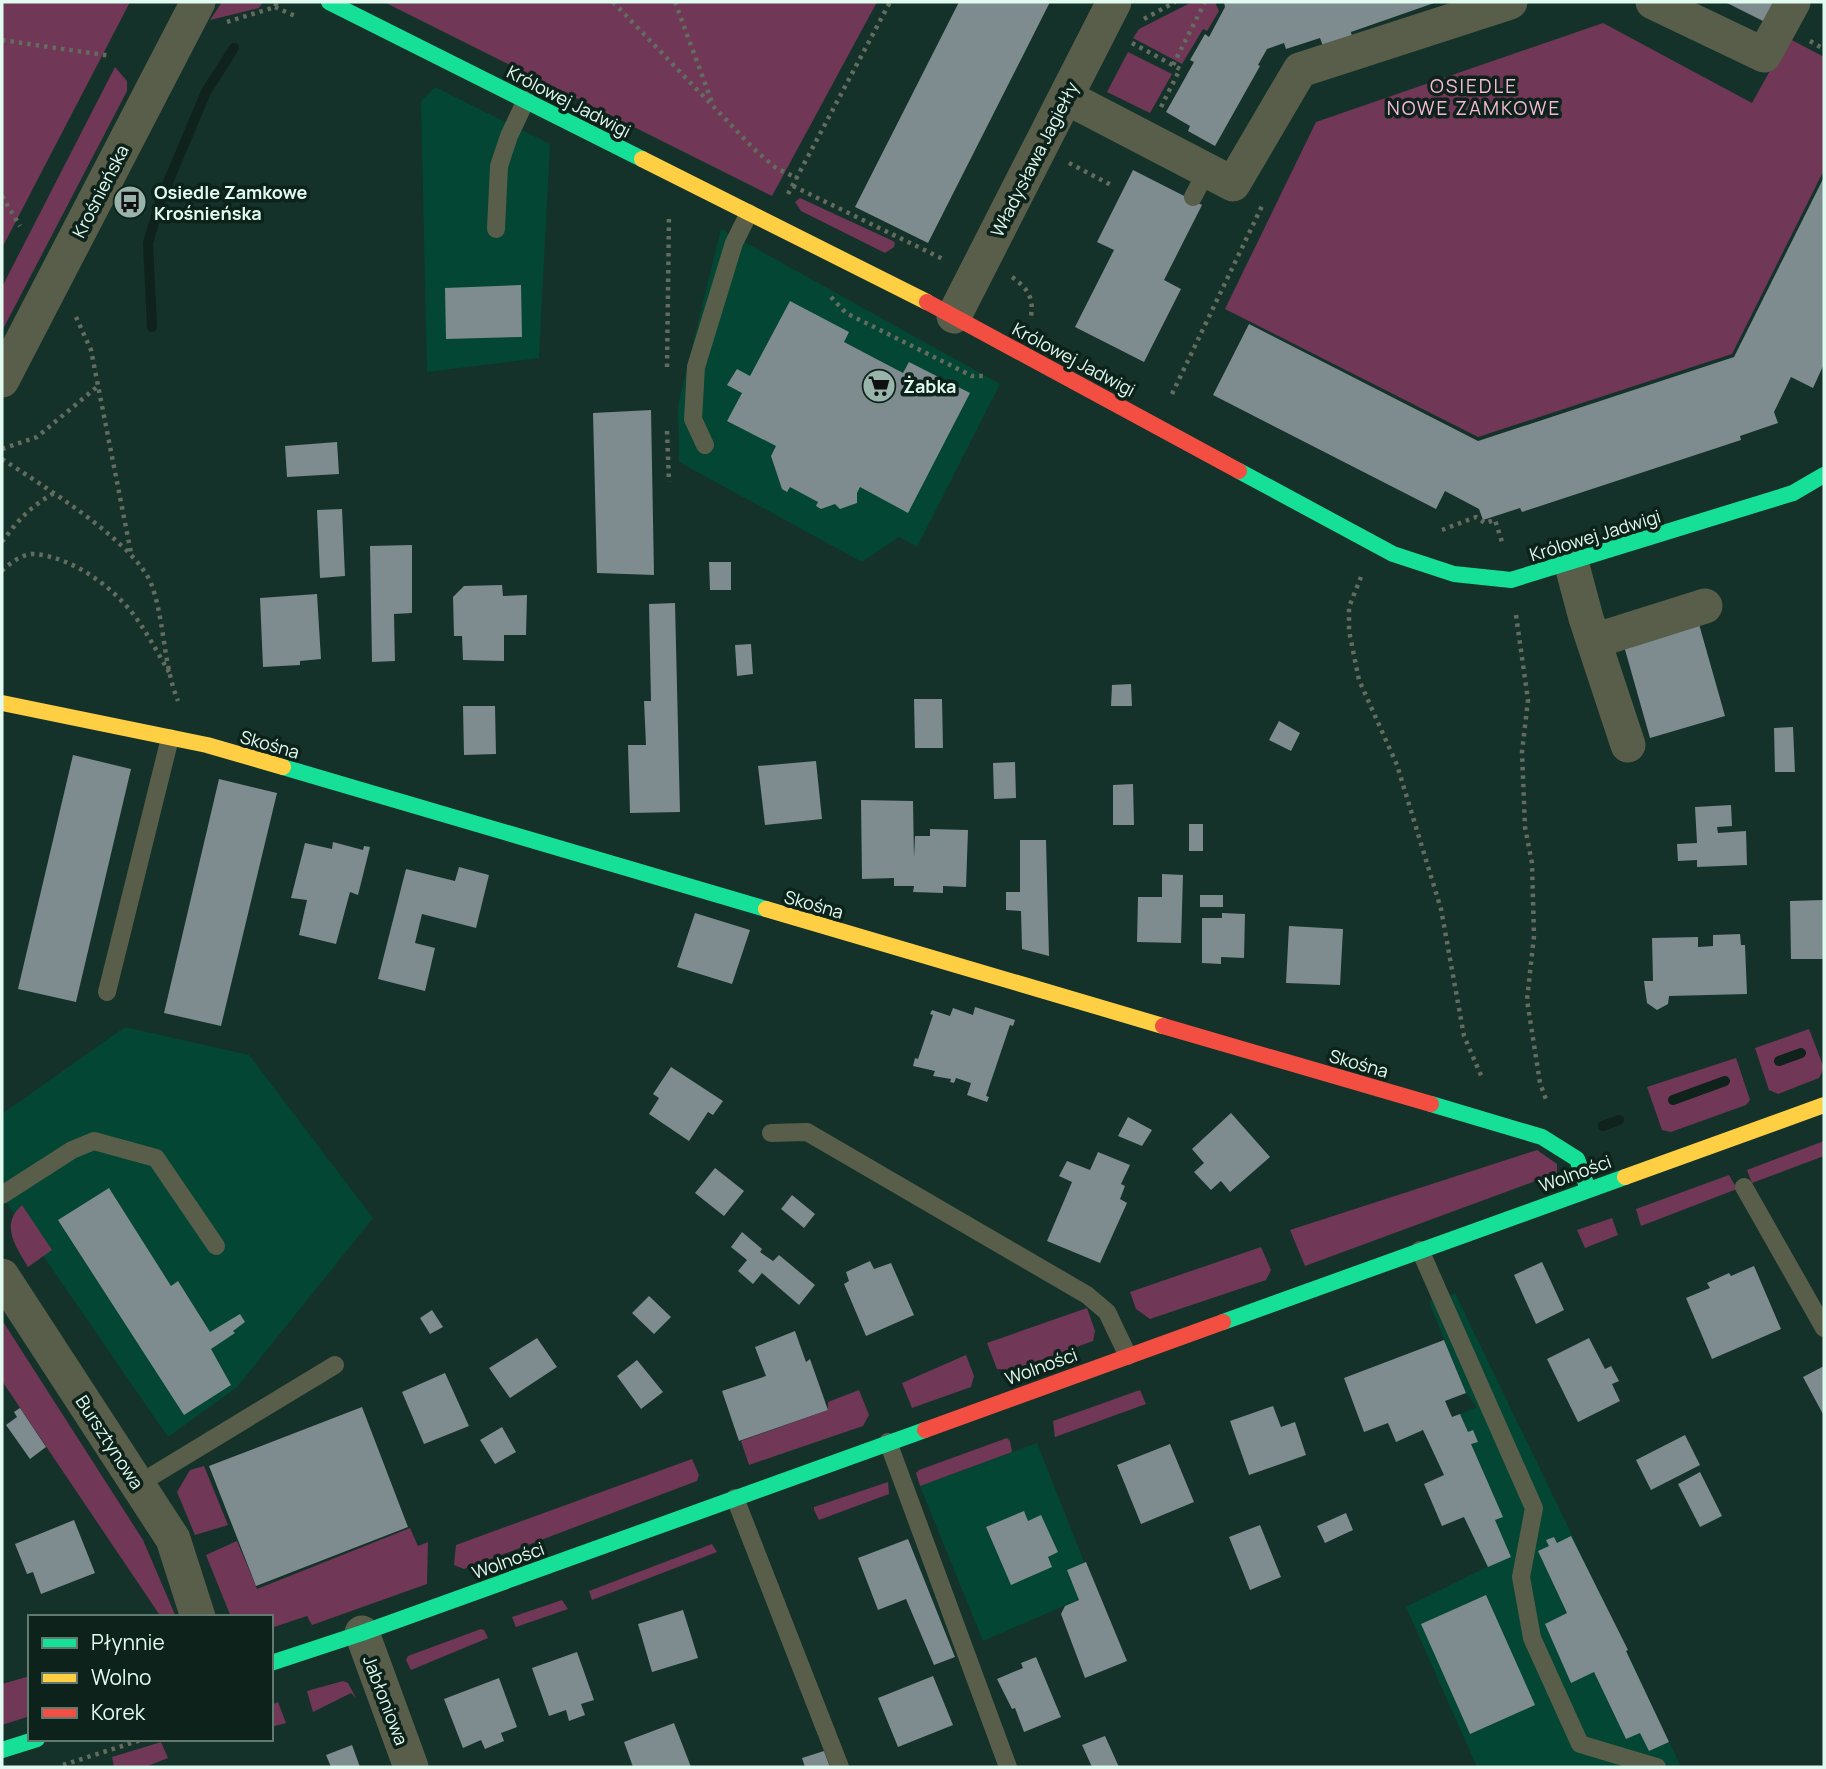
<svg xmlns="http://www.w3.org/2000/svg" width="1826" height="1769" font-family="Manrope,sans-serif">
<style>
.built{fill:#034634}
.green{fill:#713757}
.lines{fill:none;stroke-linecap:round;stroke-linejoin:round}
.stream{stroke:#0f221b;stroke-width:10}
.building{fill:#7e8b8f}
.path{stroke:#636c5e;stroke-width:4.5;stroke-dasharray:3.5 5;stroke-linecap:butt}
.lane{stroke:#585e49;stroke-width:18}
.street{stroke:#585e49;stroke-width:35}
.fast{stroke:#16e098;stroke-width:16}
.slow{stroke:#ffcf43;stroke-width:16}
.jam{stroke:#f24e42;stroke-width:16}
.labels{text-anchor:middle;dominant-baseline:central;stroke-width:7;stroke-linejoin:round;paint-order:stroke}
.street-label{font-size:18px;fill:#e1fbf0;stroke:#0d221a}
.poi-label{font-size:18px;font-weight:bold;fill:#e1fbf0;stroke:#0d221a;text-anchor:start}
.neighbourhood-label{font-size:19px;letter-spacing:2px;fill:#f8bad7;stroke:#0d221a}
</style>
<rect width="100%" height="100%" fill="#14322a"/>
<path class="built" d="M435,87l115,57 -11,214 -112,14 -6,-271z
M721,229l279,155 -83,163 -18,-10 -37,25 -183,-100 -1,-57z
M125,1027l124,28 124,163 -136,169 -69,50 -166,-241v-82z
M1455,1293l116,240 110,234h-204l-71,-160 81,-40 -64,-137 54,-23 -11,-14 -37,-91z
M1037,1443l59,149 -113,49 -63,-155z"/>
<path class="green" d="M2,2h128l-128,246z
M222,2h41l-4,6 -49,12z
M384,2h493l-105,194z
M1192,2h23l4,9 -12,20 -4,-2 -21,35 -49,-26 6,-9z
M1603,23l149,80 36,-65 36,19v113l-92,184 -254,83 -253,-128 91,-187z
M1128,52l44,22 -22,39 -43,-21z
M115,67l12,14v10l-125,240v-44z
M800,198l93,43 2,2 -1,4 -9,6 -84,-42 -6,-9z
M1809,1029l15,39 -5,10 -41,16 -9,-4 -14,-42z
M1736,1058l14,42 -4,5 -75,27 -9,-2 -15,-43z
M1824,1141v15l-72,27 -5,-13z
M1537,1150l20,14v9l-252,93 -15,-36z
M1729,1175l8,14 -96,37 -5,-17z
M22,1205l30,45 -24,17c-13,-22 -28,-42 -6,-62z
M1612,1218l6,17 -33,13 -8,-18z
M1261,1247l10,23 -5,10 -116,39 -14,-10 -6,-17z
M1087,1308l8,23 -2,10 -80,29 -16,-1 -10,-26z
M2,1320l141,220 33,77h-15l-159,-236z
M966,1355l8,21 -3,11 -59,21 -10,-25z
M859,1390l10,25 -6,11 -114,39 -8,-24 87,-31v-8z
M1140,1390l6,14 -91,33 -2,-16z
M1007,1438l3,3 2,11 -92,34 -4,-13 3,-3z
M692,1459l7,16 -2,6 -233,88 -10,-4 2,-20z
M204,1466l24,59 -33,10 -18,-43 13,-22z
M888,1482l1,12 -70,26 -5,-10v-3z
M410,1528l8,18 10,-4 -1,42 -115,41 -5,-9 -36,12v-11h-40l-25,-62 31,-14 20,48z
M712,1544l5,8 -125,48 -3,-9z
M562,1600l6,9 -52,18 -4,-10z
M481,1629l3,1 4,8 -77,32 -5,-10 2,-4z
M30,1676v40l-28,9v-41z
M343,1681l5,2 8,15 -5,-5 -38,19 -6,-21z
M278,1702l8,21 -15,4v-22z
M161,1742l7,16 -23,9h-31l-2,-10z"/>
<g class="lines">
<path class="stream" d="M152,327l-4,-84 13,-44 45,-107 28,-44
M1779,1061l22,-8
M1673,1100l52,-19
M1603,1126l16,-6"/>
</g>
<path class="building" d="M959,2h91l-122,241 -73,-36z
M1224,2h213l-86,30 1,5 -29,9 -3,-8 -34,11 -2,-6 -17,6 -9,16 2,1 -45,80 -27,-15 2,-5 -24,-14 28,-50 -4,-2 15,-26 4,3 16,-30z
M1725,2h51l-11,20z
M1133,170l69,35 -38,75 17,9 -37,73 -69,-35 39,-77 -17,-8z
M1824,177v187l-11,24 -22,-11 -17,35 4,11 -38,13 1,4 -219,72 -2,-4 -37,12 -4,-11 -34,-18 -9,18 -223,-114 36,-71 229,117 256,-84z
M521,285l1,52 -76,2 -1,-51z
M790,301l59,31 -5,10 59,31 6,-11 61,31 -62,120 -48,-26 -3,6v10l-17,6 -5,-5 -14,5 -5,-3 2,-4 -28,-15 -3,5 -5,-3 -11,-33 5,-10 -49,-25 15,-28 -15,-8 10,-16 13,7z
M651,410l3,165 -57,-2 -4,-160z
M337,442l2,32 -52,3 -2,-31z
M342,509l3,67 -25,2 -3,-68z
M412,545v68l-18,1 1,47 -23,1 -2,-116z
M709,562h22v28h-21z
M502,585l1,11 24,-1 -1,40h-22v26l-41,-1 -1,-24h-8l-1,-39 11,-11z
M317,594l4,65 -21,2v4l-37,2 -3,-69z
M675,603l5,209 -50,1 -2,-68h18l-2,-44h7l-2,-97z
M1697,617l28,99 -75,22 -28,-99z
M751,644l2,30 -16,2 -2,-31z
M1131,684l1,22h-21l1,-21z
M914,699h28l1,49h-28z
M463,706h32l1,48 -32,1z
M1279,721l21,12 -9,18 -22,-11z
M1793,727l2,45h-20l-1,-44z
M73,755l58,14 -55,233 -58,-13z
M816,761l6,58 -57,6 -7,-59z
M1015,762l1,36 -22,1 -1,-36z
M219,779l58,14 -56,233 -57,-13z
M1133,784l1,41h-21v-40z
M861,800l52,1 1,57 1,-22h15v-7l38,1 -2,57 -23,-1v7l-30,-1 1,-6h-20v-8l-32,1z
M1731,805l1,21 -15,1 1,6 28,-2 1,34 -50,2v-7l-19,1 -1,-17 20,-1 -2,-36z
M1189,824h14v27h-14z
M1020,840h26l3,116 -27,-7 -1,-38 -15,-1v-18h14z
M333,842l30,8 1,-4 6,1 -12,48 -8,-3 -14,52 -37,-9 8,-35 -16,-2 14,-55 27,6z
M459,867l30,8 -13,53 -54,-14 -7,29 20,5 -10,43 -47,-12 28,-110 49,12z
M1162,874l21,1 -2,68 -44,-1 1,-45h24z
M1200,895h23v12h-23z
M1824,900v59h-33l-1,-58z
M695,913l55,17 -18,54 -55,-17z
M1222,913l23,1 -1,44 -23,-1v7l-19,-1v-45h20z
M1289,926l54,3 -3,56 -54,-2z
M1740,934l1,11h4l2,49 -78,2 -1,8 -11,6 -10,-7 -3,-22h9l-1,-43 46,-1v10l15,-1v-11z
M975,1007l40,13 -2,6 -3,-1 -24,71 3,1 -2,5 -20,-7 4,-12 -15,-5 -2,5 -4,-1 1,-3 -18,-3 2,-5 -22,-5 2,-8 3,1 15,-44 -3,-1 2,-4 18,6 3,-8 20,7z
M671,1067l52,34 -10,14 -5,-3 -19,29 -40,-27 10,-16 -6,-4z
M1231,1113l39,44 -40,35 -9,-11 -10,9 -17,-18 10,-9 -12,-14z
M1128,1117l24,13 -10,16 -24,-10z
M1098,1152l32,13 -9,19 4,2 -5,13 7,4 -27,60 -53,-22 25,-59 -13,-6 8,-15 23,9z
M715,1168l29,23 -20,25 -29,-23z
M109,1188l62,98 7,-5 32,51 30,-18 5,8 -12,9 2,2 -24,16 20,36 -47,30 -126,-195z
M792,1195l23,19 -11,14 -23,-19z
M742,1232l20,17 -2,3 13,9 6,-6 36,30 -16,20 -37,-32 -9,11 -15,-13 9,-11 -16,-13z
M870,1261l4,8 17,-6 23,52 -48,21 -22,-52 5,-3 -3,-9z
M1542,1262l22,48 -28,14 -22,-49z
M1754,1266l27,63 -69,30 -26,-61 24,-10 -3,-5 22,-10 2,3z
M649,1296l22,21 -17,17 -22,-21z
M432,1310l11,17 -13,7 -10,-16z
M795,1331l11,31 4,-3 18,51 -89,31 -17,-50 44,-15 -11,-29z
M537,1338l20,29 -47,31 -21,-30z
M1589,1338l16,31 6,-3 8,15 -7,3 8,17 -42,21 -31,-63z
M1444,1340l22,53 -21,8 7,16 8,-3 8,18 5,-2 5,12 -7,2 32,73 -8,3 16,37 -23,10 -24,-50 -22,9 -18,-42 20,-9 -21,-45 -27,12 -8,-19 -24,9 -20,-54z
M637,1360l26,32 -22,17 -24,-33z
M1824,1366v50l-21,-39z
M445,1373l24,53 -45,18 -22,-52z
M1273,1406l8,21 14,-5 11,33 -57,20 -19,-54z
M362,1407l46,120 -152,59 -47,-120z
M20,1408l26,39 -16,12 -24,-34 11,-8 -3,-5z
M502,1427l14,25 -21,12 -15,-24z
M1685,1435l15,30 -49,25 -15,-30z
M1170,1444l24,58 -53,22 -24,-59z
M1700,1472l22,44 -22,11 -22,-43z
M1024,1511l4,10 13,-6 17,37 -10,5 4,10 -41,18 -25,-58z
M1346,1513l7,17 -28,13 -8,-17z
M74,1520l21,53 -54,21 -8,-22 -6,2 -12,-30z
M1260,1525l21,52 -31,13 -21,-53z
M1571,1536l57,114 -2,1 43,91 -20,9 -9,-18 -14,6 -32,-67 -23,11 -26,-59 22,-11 -29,-62 11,-5 -3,-6 8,-3 3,6z
M908,1539l47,118 -21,8 -28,-66 -28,11 -20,-52z
M1086,1562l41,99 -42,17 -24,-64 4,-8 14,-6 -12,-30z
M1486,1595l49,110 -65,29 -49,-110z
M683,1610l15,48 -46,14 -14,-48z
M577,1652l17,48 -13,4 4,11 -16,6 -3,-11 -17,6 -17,-48z
M1036,1657l25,60 -37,15 -9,-24 -3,1 -15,-30 26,-11 -2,-5z
M933,1676l20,49 -55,22 -20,-49z
M499,1678l18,49 -16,6 3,8 -19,8 -4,-9 -18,8 -19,-49z
M674,1723l17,44h-58l-9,-25z
M1105,1736l14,31h-27l-10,-22z
M352,1745l8,22h-29l-5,-12z
M824,1751l6,16h-25l-3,-9z"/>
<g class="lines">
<path class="path" d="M613,2l143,149 20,17 21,10
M675,2l38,103
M275,7l20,9
M1144,19l31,-17
M227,22l48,-15 2,-5
M2,40l109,16
M1810,41l14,8
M1132,43l48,26 -20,40
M1173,65l32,-63
M1069,163l44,23
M793,186l150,73
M788,194l102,-192
M2,196l18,30
M1012,277c15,11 22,20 19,39
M831,297l15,16 126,63h14
M76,317l15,33 40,203
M667,367l2,-152
M1172,394l90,-188
M667,431l2,51
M2,449l35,-12 61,-51
M2,459c38,25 135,84 150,127 13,37 11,78 26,115
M1442,530l34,-13 9,6 10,-3 7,22
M2,542c16,-22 28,-35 52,-49
M2,571c8,-8 21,-18 33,-17 41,4 84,37 106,71 10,15 19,32 28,47
M1361,577l-12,30v24l10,49 38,85 44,144 23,127 19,44
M1516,615l12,85 -6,52 3,75 7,36 2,73 -7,64 13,83 7,19
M63,1765l81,-26"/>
<path class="lane" d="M1193,197l14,-27
M496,229l3,-63 10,-30 17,-36
M705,445l-12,-26 3,-52 38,-124 15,-30
M107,992l63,-254
M771,1133l36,-1 280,163 20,17 21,44
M1744,1187l80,141
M2,1195l70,-45 22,-9 62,17 60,88
M1420,1250l114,258 -13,69 11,61 48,106 77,23
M888,1442l120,325
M137,1485l198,-120
M735,1498l105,269"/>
<path class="street" d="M1653,2l111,53 29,-53
M1066,97l167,87 67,-114 210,-68
M954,316l160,-314
M2,380l196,-378
M1571,562l15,56 42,127
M1594,641l111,-35
M2,1276l171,263 25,78
M362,1633l49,134"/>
<path class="fast" d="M329,2l313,157
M1239,471l154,83 61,20 57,6 282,-87 31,-18
M283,767l483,142
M1431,1104l111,33 35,22 11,30
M1223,1322l402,-145
M271,1663l91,-30 563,-203
M2,1750l35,-11"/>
<path class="slow" d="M642,159l285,143
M2,703l205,42 76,22
M766,909l397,117
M1625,1177l199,-72"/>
<path class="jam" d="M927,302l312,169
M1163,1026l268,78
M925,1430l298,-108"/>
</g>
<defs>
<symbol id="bus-disc" viewBox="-11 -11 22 22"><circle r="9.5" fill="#99b5ab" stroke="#0d221a"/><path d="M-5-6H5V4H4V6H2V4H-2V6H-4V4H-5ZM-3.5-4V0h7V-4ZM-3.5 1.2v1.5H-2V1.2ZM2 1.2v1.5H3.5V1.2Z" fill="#111"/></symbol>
<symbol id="supermarket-disc" viewBox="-11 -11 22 22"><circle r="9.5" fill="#99b5ab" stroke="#0d221a"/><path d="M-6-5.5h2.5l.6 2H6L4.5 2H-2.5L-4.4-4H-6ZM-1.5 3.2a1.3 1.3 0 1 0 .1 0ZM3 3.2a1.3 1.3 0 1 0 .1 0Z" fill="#111"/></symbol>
</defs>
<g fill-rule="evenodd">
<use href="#bus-disc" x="111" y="183" width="38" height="38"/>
<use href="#supermarket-disc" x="860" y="367" width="38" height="38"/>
</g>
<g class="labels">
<g class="street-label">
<text transform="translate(569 101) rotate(27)">Królowej Jadwigi</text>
<text transform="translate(1034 159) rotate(-63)">Władysława Jagiełły</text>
<text transform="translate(100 191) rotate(-63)">Krośnieńska</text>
<text transform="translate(1074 359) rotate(28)">Królowej Jadwigi</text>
<text transform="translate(1595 535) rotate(-17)">Królowej Jadwigi</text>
<text transform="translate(270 744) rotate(16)">Skośna</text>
<text transform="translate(814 904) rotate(16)">Skośna</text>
<text transform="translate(1359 1063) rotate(16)">Skośna</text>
<text transform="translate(1575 1173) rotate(-20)">Wolności</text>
<text transform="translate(1041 1366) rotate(-20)">Wolności</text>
<text transform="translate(110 1442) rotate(57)">Bursztynowa</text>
<text transform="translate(508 1560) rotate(-20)">Wolności</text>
<text transform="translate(386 1700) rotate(69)">Jabłoniowa</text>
</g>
<g class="poi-label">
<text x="154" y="192">Osiedle Zamkowe<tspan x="154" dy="21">Krośnieńska</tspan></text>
<text x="903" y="386">Żabka</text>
</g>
<g class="neighbourhood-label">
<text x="1474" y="86">OSIEDLE<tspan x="1474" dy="22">NOWE ZAMKOWE</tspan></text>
</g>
</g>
<rect width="1826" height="1769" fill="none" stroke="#e1fbf0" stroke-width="7"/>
<rect x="28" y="1615" width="245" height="126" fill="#0d221a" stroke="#627970" stroke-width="2"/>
<rect x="42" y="1638" width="35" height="10" fill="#16e098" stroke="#627970" stroke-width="2"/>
<text x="91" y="1650" font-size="21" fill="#e1fbf0">Płynnie</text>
<rect x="42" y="1673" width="35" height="10" fill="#ffcf43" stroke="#627970" stroke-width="2"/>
<text x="91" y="1685" font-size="21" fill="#e1fbf0">Wolno</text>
<rect x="42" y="1708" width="35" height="10" fill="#f24e42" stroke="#627970" stroke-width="2"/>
<text x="91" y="1720" font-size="21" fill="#e1fbf0">Korek</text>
</svg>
